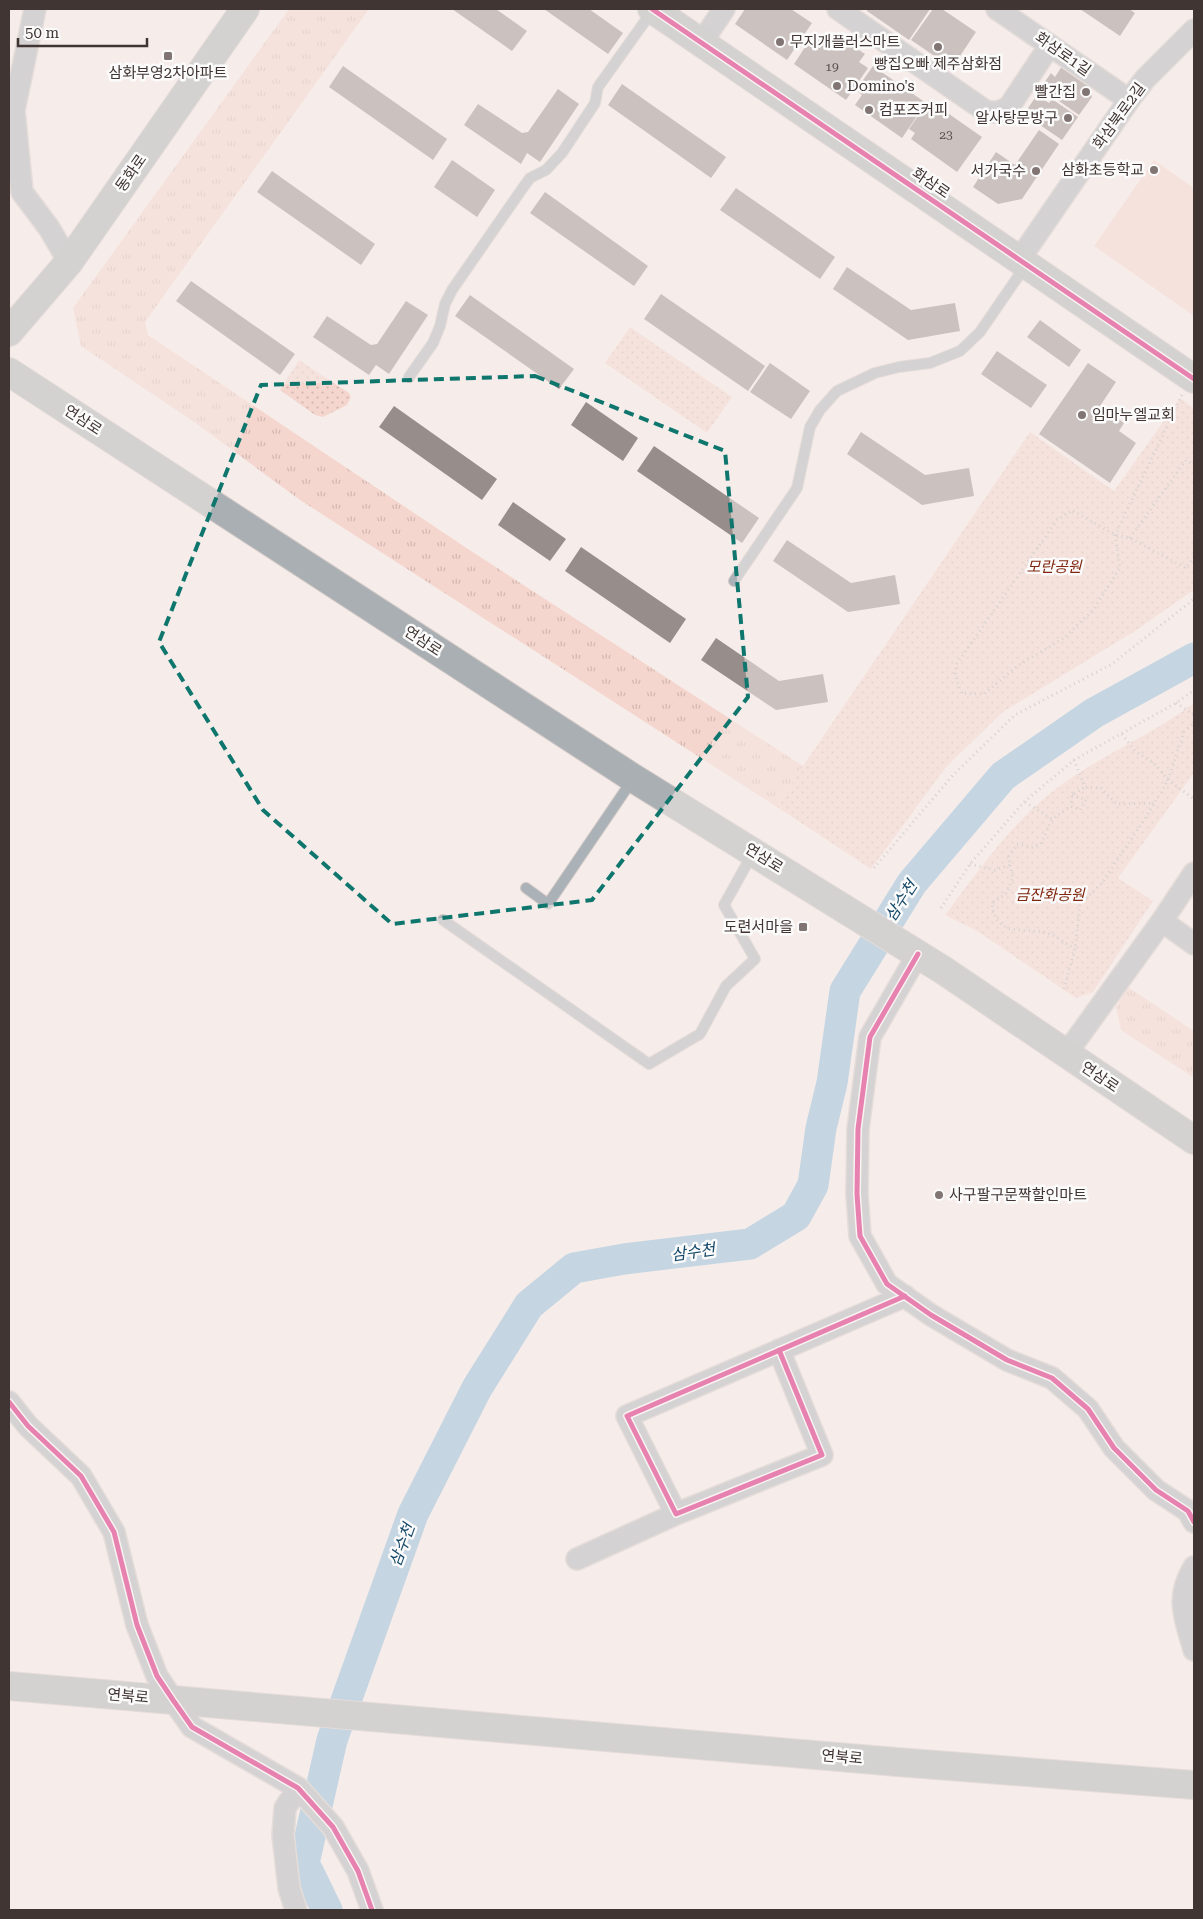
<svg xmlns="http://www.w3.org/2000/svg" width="1203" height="1919" font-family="'Roboto Serif','Noto Sans KR',serif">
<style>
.grass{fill:url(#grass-tufts)}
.park{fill:url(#park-dots)}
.garden{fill:#f5d6ce}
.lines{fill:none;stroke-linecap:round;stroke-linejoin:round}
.river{stroke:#8cb9d9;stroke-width:31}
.building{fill:#978e8c}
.lane-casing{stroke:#d1c9c6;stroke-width:12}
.street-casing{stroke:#d1c9c6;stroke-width:24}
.secondary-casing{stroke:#d1c9c6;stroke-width:30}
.path{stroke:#aeb0b3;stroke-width:3;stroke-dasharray:1 4;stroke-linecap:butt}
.lane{stroke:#aab1b7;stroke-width:10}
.street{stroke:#aab1b7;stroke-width:21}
.secondary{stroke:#aaafb4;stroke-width:28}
.cycleway-casing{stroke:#fbfbfb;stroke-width:8}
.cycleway{stroke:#d6006c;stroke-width:5}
.marked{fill:none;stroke:#0f766e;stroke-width:4;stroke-dasharray:10 6;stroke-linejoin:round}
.poi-dot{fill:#807572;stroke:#fbfbfb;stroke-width:2}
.labels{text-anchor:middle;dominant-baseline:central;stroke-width:5;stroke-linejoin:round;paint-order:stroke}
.number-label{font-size:12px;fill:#564b48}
.poi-label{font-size:15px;fill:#403532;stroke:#fbfbfb;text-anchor:start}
.street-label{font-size:15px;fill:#403532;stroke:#fbfbfb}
.park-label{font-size:15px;font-style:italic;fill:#81260f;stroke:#fbfbfb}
.water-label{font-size:16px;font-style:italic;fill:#144869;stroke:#fbfbfb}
</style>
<defs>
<pattern id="grass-tufts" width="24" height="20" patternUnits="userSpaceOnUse" patternTransform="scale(1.25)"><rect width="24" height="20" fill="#f5d6ce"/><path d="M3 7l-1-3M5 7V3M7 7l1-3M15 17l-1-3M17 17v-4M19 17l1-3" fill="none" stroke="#d3b8b1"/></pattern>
<pattern id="park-dots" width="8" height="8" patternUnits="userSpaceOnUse" patternTransform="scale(1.25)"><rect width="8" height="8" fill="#f5d6ce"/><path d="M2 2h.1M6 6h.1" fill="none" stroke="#d3b8b1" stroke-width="1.8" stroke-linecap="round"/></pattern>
</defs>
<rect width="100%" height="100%" fill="#f6edea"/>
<path class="grass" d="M289,9h80l-224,313 3,13 320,214 335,217 -26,41 -477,-307 -106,-78 -113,-76 -8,-38z
M1128,987l66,44v47l-73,-48 -5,-23z"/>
<path class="park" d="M630,327l102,70 -25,36 -102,-70z
M299,360l50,33 2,4 -4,8 -24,12 -8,-2 -35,-25z
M1180,398l14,10v182l-59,41 -132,81 -57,55 -75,102 -94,-62 26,-41 227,-334 84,59z
M1194,703v70l-76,105 35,23 -60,91 -17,6 -99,-67 -32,-16c36,-47 70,-98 119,-132 42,-30 89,-49 130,-80z"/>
<path class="garden" d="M1154,160l40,28v128l-100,-70z"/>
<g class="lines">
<path class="river" d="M327,1910l-23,-47 28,-123 81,-226 64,-126 52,-83 45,-37 50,-9 126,-15 46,-28 17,-31 8,-57 11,-45 13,-92 67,-108 91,-107 91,-63 100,-55"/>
</g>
<path class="building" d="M452,9h44l31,22 -15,20z
M544,9h45l34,24 -15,21z
M745,9h46l21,14 -25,37 -52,-36z
M868,9h62l-21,31 -42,-29z
M933,9h9l34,23 -24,36 -41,-28z
M1080,9h49l6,4 -15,23z
M815,32l21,14 5,-8 24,16 -6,8 9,6 -22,32 -52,-36z
M343,66l104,73 -14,21 -104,-73z
M873,66l53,37 -24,35 -47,-33 7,-10 -6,-5z
M1062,66l26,19 4,12 -13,18 -27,-19 4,-4 -12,-9 7,-10 4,4z
M622,84l104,73 -15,21 -103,-73z
M558,89l21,15 -39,58 -13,-9 -6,11 -57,-39 14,-21 44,29 6,-1z
M1037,95l12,8 3,-4 26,18 -16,23 -38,-26z
M929,100l53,37 -25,35 -46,-33 4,-6 -6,-4z
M1039,130l20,14 -37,55 -24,5 -25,-17 23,-35 19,13z
M452,160l43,30 -18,27 -43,-30z
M272,171l103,73 -14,21 -104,-73z
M736,188l99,69 -15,22 -100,-69z
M545,192l103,74 -14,20 -104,-73z
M847,267l64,43 44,-7 5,28 -52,9 -75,-51z
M191,281l104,73 -15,21 -104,-74z
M661,294l104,72 -17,25 -104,-72z
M470,295l104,74 -15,20 -104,-73z
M406,301l22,14 -39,59 -13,-9 -7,10 -56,-38 14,-21 44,29 6,-1z
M1040,320l41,30 -12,17 -42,-30z
M997,351l50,34 -16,23 -50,-34z
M770,363l40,28 -19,28 -41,-27z
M1088,363l28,19 -16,24 24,17 -5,8 17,12 -26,40 -71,-49z
M586,402l52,36 -15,23 -52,-36z
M394,406l103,73 -15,21 -103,-73z
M861,432l64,43 44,-7 5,28 -52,9 -75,-51z
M654,446l105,72 -17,25 -105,-72z
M513,502l53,37 -16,22 -52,-36z
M787,540l64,43 44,-8 5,29 -52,8 -75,-51z
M581,547l105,72 -16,24 -105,-72z
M716,638l63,43 44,-7 5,28 -52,8 -75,-50z"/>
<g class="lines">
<defs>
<path id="lane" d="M409,377l24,-34 7,-17 5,-22 7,-14 70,-101 8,-11 16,-8 16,-17 33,-50 3,-16 55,-77
M734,581l63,-93 13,-61 10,-17 17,-19 38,-18 24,-6 31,-4 30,-12 20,-19 46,-67
M526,888l22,16 85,-125
M443,920l206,144 51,-30 26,-48 29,-27 -31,-54 29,-52"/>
<path id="street" d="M35,9l-21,101 8,82 27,36 20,34
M838,9l149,103h12l10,-5 41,-62
M997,9l132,91
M701,43l23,-34
M1019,260l110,-160 16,-21 49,-49
M1194,873l-32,48 32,23
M918,954l-48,83 -12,92 -1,65 3,42 27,48 44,31 76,45 45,18 36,31 26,39 42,42 32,21 6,11
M1066,1054l96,-133
M779,1350l43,105 -146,59 -49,-98 278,-120
M9,1402l19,24 53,50 33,56 23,93 20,51 16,24 19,27 106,61 35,39 25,44 14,39
M577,1559l99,-45
M1194,1567c-19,32 -9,50 0,83
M296,1910l-7,-22 -6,-53 2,-27 13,-20"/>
<path id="secondary" d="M652,9l542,370
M9,332l60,-70 176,-253
M9,372l624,406 310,192 251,170
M9,1686l888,76 297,23"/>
</defs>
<use href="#lane" class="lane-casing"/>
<use href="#street" class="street-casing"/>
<use href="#secondary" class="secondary-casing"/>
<path class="path" d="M1182,395l-67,140 5,33 -27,42 -29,28 -47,28 -33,28 -23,-1 -6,-18 1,-10 101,-145 15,-10 43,25 15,3 56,30 8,-11
M1130,538l56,-78 8,5
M1176,703l18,12
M1122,734l13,17 21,14 12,15 26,19
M1074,760l11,27 16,1 16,16 37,-1
M1072,795l14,5 -6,10 -9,-4 1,-11 13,-8
M1025,802l27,17 19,-13
M970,864l25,6 15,-5 -1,-9 8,-12 15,3 9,-3 11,-25
M1010,865l3,12 -6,16 -15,10c3,35 31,24 55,30 10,3 19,11 28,16
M874,868l79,-93 62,-60 97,-51 82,-65
M941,908l29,-44 54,-62 50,-42 102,-57 18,-13
M1064,989l11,-40 5,-45 22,-21 44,-66 22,-37 16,-48 10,-9"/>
<use href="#lane" class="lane"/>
<use href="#street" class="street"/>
<use href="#secondary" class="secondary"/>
<defs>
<path id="cycleway" d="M652,9l542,370
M918,954l-48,83 -12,92 -1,65 3,42 27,48 44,31 76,45 45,18 36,31 26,39 42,42 32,21 6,11
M779,1350l43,105 -146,59 -49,-98 278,-120
M9,1402l19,24 53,50 33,56 23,93 20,51 16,24 19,27 106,61 35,39 25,44 14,39"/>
</defs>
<use href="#cycleway" class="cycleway-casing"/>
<use href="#cycleway" class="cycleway"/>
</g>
<path d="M0 0H1203V1919H0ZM535,376l190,75 23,246 -156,203 -200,24 -129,-114 -104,-168 102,-257z" fill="#f6edea" fill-opacity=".55" fill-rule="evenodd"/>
<path class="marked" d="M535,376l190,75 23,246 -156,203 -200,24 -129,-114 -104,-168 102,-257z"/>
<g class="poi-dot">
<circle cx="780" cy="42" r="5"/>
<circle cx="938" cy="47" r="5"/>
<rect x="163" y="51" width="10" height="10" rx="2.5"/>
<circle cx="837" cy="86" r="5"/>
<circle cx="1086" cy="92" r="5"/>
<circle cx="869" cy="110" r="5"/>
<circle cx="1068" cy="118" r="5"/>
<circle cx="1154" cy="170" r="5"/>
<circle cx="1036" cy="171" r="5"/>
<circle cx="1082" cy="415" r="5"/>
<rect x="798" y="922" width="10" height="10" rx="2.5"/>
<circle cx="939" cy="1195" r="5"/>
</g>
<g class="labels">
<g class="number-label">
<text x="832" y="67">19</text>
<text x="946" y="135">23</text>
</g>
<g class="poi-label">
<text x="790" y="42">무지개플러스마트</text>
<text x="938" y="64" text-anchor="middle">빵집오빠 제주삼화점</text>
<text x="168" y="73" text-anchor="middle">삼화부영2차아파트</text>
<text x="847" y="86">Domino's</text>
<text x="1076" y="92" text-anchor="end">빨간집</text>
<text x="879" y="110">컴포즈커피</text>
<text x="1058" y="118" text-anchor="end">알사탕문방구</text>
<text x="1144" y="170" text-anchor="end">삼화초등학교</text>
<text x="1026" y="171" text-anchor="end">서가국수</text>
<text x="1092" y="415">임마누엘교회</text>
<text x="793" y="927" text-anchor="end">도련서마을</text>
<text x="949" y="1195">사구팔구문짝할인마트</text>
</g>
<g class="street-label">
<text transform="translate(1063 54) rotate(35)">화삼로1길</text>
<text transform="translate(1119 116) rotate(-54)">화삼북로2길</text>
<text transform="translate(131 173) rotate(-55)">동화로</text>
<text transform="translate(931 183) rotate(34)">화삼로</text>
<text transform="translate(83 420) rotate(33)">연삼로</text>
<text transform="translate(423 641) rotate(33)">연삼로</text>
<text transform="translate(764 858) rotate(32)">연삼로</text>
<text transform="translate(1100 1077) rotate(34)">연삼로</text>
<text transform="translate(128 1696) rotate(5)">연북로</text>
<text transform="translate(842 1757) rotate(5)">연북로</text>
</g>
<g class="park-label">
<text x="1054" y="567">모란공원</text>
<text x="1050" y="895">금잔화공원</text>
</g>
<g class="water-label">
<text transform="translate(901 901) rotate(-57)">삼수천</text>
<text transform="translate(693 1252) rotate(-8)">삼수천</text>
<text transform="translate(402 1545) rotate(-70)">삼수천</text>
</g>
</g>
<rect width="1203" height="1919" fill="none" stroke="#403532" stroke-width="20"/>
<path d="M18 38v8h129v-8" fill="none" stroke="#403532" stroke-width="2.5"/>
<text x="25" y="38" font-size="15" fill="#403532" stroke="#fbfbfb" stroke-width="4" paint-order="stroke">50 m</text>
</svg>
